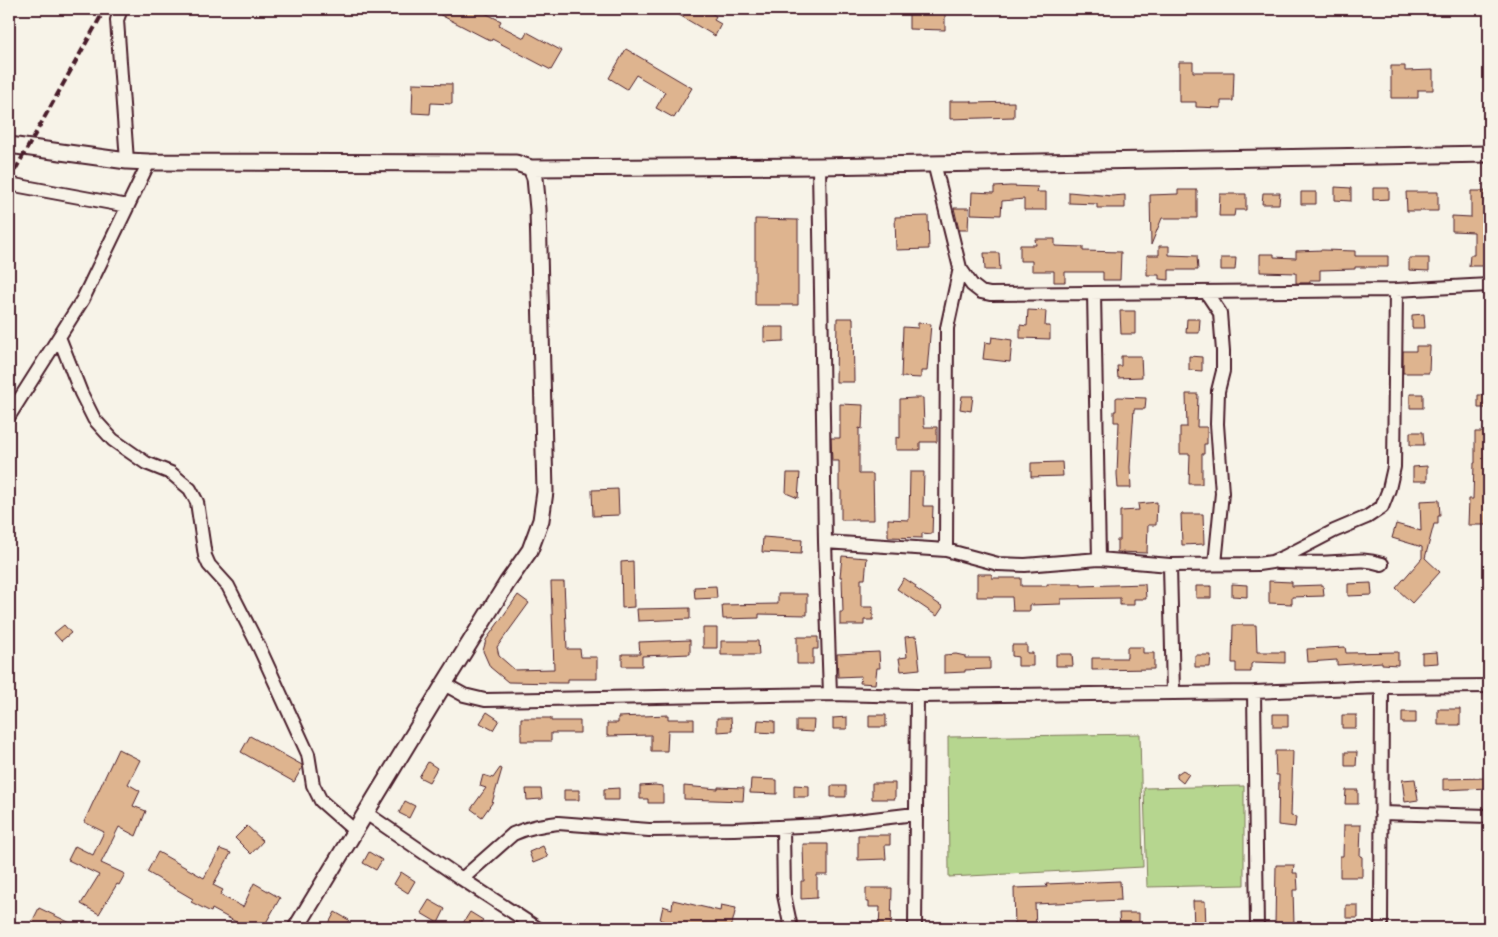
<svg xmlns="http://www.w3.org/2000/svg" width="1498" height="937" font-family="Caveat,sans-serif">
<style>
.green{fill:#b6d68f;stroke:#807a5d}
.building{fill:#deb48f;stroke:#4a1f2b}
.lines{fill:none;stroke-linecap:round;stroke-linejoin:round}
.minor-casing{stroke:#4a1f2b;stroke-width:16}
.tertiary-casing{stroke:#4a1f2b;stroke-width:19}
.minor{stroke:#f7f3e8;stroke-width:12}
.tertiary{stroke:#f7f3e8;stroke-width:15}
.rail{stroke:#4a1f2b;stroke-width:4;stroke-dasharray:8 4;stroke-linecap:butt}
</style>
<rect width="100%" height="100%" fill="#f7f3e8"/>
<filter id="ink" filterUnits="userSpaceOnUse"><feTurbulence type="fractalNoise" baseFrequency=".02" numOctaves="2"/><feDisplacementMap in="SourceGraphic" scale="10" xChannelSelector="R" yChannelSelector="G"/><feConvolveMatrix kernelMatrix="1 2 1 2 8 2 1 2 1" color-interpolation-filters="sRGB"/></filter>
<g filter="url(#ink)">
<path class="green" d="M1140,734l3,133 -194,10 -1,-140z
M1244,786v99l-97,2 -3,-99z"/>
<path class="building" d="M429,9h58l-2,4 16,8 -2,4 25,13 3,-6 35,19 -11,19 -59,-31 -1,2z
M669,9h35l12,7 -2,4 7,4 -6,12z
M909,9h36v21l-36,-1z
M626,49l66,39 -18,30 -18,-10 9,-16 -29,-17 -9,14 -18,-11z
M1179,62h14v10h41l-1,29h-12v7l-25,-1v-5h-17z
M1391,66h14v5l28,-1v20h-15v8h-27z
M413,83l39,1v20l-21,-1 -1,11 -18,-1z
M950,101h22v2l42,-1v15l-64,2z
M1010,186l28,1 -1,5h9v18h-22v-11l-22,2 -1,14 -30,-1 1,-22 22,1v-6z
M1335,187l16,1v13l-16,-1z
M1373,188h16v11l-16,1z
M1178,190h19v28h-35l-11,27 -1,-50 28,-1z
M1471,191h14l1,65h3v10h-20l1,-11h4v-23l-22,-1v-15l19,1z
M1069,192l43,4 13,-1v13h-28v-4l-28,-1z
M1301,192h15v12h-15z
M1406,192h32v19h-31z
M1263,193h17l-1,11h-17z
M1220,194h26v16h-11l-1,6h-15z
M954,208h15l-1,22h-9z
M928,216l1,33 -33,1 -1,-33z
M755,219l43,1v85h-43z
M1035,239h20v7l28,1v4l38,1 -1,28h-17v-8h-38v10h-11v-11h-22v-10h-12v-16h16z
M1159,246h10v9l28,1 1,14h-29v10l-10,-1v-4h-12v-20h12z
M1323,250l32,1v5h33v11h-33v2l-35,1v10h-10v3h-14v-10l-36,-1v-18h14v3l22,1v-7z
M984,253h15l1,17h-15z
M1221,258h15l-1,12h-14z
M1409,258h20v13l-20,-1z
M1028,310l18,1 -1,15h5v13l-30,-1v-13l7,1z
M1120,311h15v23h-14z
M1424,314l1,14h-13v-13z
M837,318h16l1,64h-18z
M1187,319h13l-1,14h-13z
M918,323l13,1 -4,47h-6v7l-20,-1 2,-50 15,1z
M764,327h20v14l-20,1z
M992,337l20,3 -2,22 -27,-3 2,-17 6,1z
M1416,346h14l-1,27h-26v-22h13z
M1121,356h20l1,21 -24,1 -1,-12h4z
M1189,356l13,1v14l-13,-1z
M1186,394h12l-1,33h10v17h-3v10h-2v30h-13l1,-30h-10v-27h7z
M1410,394h13v14h-13z
M1478,395h11v13h-11z
M962,396h11l-2,15 -11,-2z
M1118,397l28,1 -1,11h-11l-4,58 1,21h-13l-1,-14 2,-52h-5v-11h2v-13z
M914,398h9l1,29h13v15h-17v8h-24v-13l4,1v-39z
M840,404l23,1 -1,24 -3,-1v46h14l1,46h-33v-30h-2v-29h-7l-1,-23h9z
M1410,432h13l1,13h-14z
M1475,432h14v93h-21l1,-26h4l1,-36h1z
M1062,462l1,14 -32,1v-14z
M1427,466v15h-14v-14z
M910,472h14l-1,34h10l-1,28 -10,-1v5l-34,-1v-18l21,1z
M787,473h13l-2,25 -12,-5z
M618,489l1,26 -26,1 -1,-26z
M1439,500l1,16h-2v8h-4l-9,34 15,14 -28,31 -16,-15 26,-30v-11l-30,-9 4,-14 25,7 -1,-30z
M1157,502l-1,23h-8l-1,28 -30,-1v-12h3v-29l19,-1 -1,-6z
M1181,514h22l1,30 -22,1z
M763,537l39,3 -1,14 -39,-2z
M842,556l25,2 -2,21h-4v28h12v13h-9v5h-24v-13h3l-1,-35h-2z
M633,561l1,46 -12,1 -1,-46z
M977,574h15v4h29v8h26v-2h34v2l64,-2 1,15h-12v6h-14v-7l-59,1v5l-31,1v6h-17l-1,-14h-35z
M904,578l12,8 -1,2 28,19 -6,9 -40,-27z
M1269,581l23,1v4l31,-1 1,11 -32,1v7l-23,-1z
M551,582h13l3,67h13l1,8h16v22h-29v4h-11l-49,-1 -18,-15 -7,-16 3,-11 32,-45 11,8 -32,44 2,9 16,14 39,-1z
M1371,583l1,12 -24,1v-12z
M1232,584l15,1v12l-15,-1z
M716,586l1,12 -22,1 -1,-12z
M1196,586h15v12h-15z
M778,594h29v21l-48,-1v4l-36,1 -1,-14 56,-1z
M690,608v11l-52,2 -1,-12z
M64,625l7,8 -10,8 -7,-8z
M1233,625h23l1,27h28v11l-31,-1 -3,2v8h-15v-9h-4z
M703,628h14v20h-14z
M916,636l4,33 -19,2 -2,-13 8,-1 -2,-20z
M797,637h21v12h-5v15h-16z
M690,640v14l-48,2v10h-20v-12h18l-1,-12z
M721,641h37l1,14h-38z
M1012,645h15v8h6v13h-15v-9l-6,-1z
M1127,647h16v6h11v16l-62,1v-12h35z
M1345,647l1,6 52,-1v13l-16,-1v-2l-45,3v-5l-29,2 -1,-13z
M879,652l1,16h-3l-2,16 -15,-1 1,-7 -23,1 -1,-23z
M1437,652l1,11 -16,1v-11z
M956,654l9,2v2h25v11l-25,1v2l-21,1v-18z
M1056,654h16l1,12h-17z
M1195,655h16l-1,12h-15z
M1438,709h22v16h-22z
M487,712l12,8 -6,10 -13,-7z
M1402,712h14v11h-14z
M1273,714h15v13h-15z
M668,715v4h26v11h-26l-1,21h-16v-16l-44,1v-13h11v-6z
M869,715h17v12h-17z
M1342,715h14v13h-14z
M847,717v12h-14v-11z
M521,718h30v3h29v12h-29v8h-30z
M717,718h14l1,13 -15,1z
M758,720l17,1v12l-18,-1z
M796,720h18l-1,12 -17,-1z
M250,736l52,29v3l-8,14 -53,-30z
M118,749l22,11 -12,24 12,7 -7,15 13,5 -10,25 -17,-9 -18,36 24,11 -6,11 -2,-1 -18,30 -18,-10 18,-29 -31,-15 7,-14 18,9 11,-23 -20,-10z
M1275,751h18l-2,65 5,1 -1,10 -17,-2 1,-50h-3z
M1345,752h12l-1,14h-11z
M428,762l9,6 -8,14 -10,-5z
M500,768l2,1 -10,34 -10,14 -11,-8 15,-21 -6,-2 3,-11 10,3z
M1183,770l6,4 -6,9 -6,-5v-4z
M1489,778v10l-46,2v-11z
M751,779l26,1v14l-27,-1z
M1415,779l3,21 -13,2 -3,-22z
M872,783h23v16h-23z
M655,785l8,1v17h-15v-4h-8v-13z
M794,785l15,1v11h-15z
M684,786l34,3v-2l26,1 -1,13 -59,-2z
M831,786h15v11h-15z
M619,788v12h-15v-11z
M526,789h15l1,10 -15,1z
M564,790h15v10h-15z
M1346,790h12v14h-13z
M405,801l10,5 -6,12 -10,-5z
M1344,825h17l-1,31h2v21h-22v-21h3z
M247,826l16,15 -12,13 -16,-16z
M858,835h32v10h-5l1,14 -28,1z
M803,844h25v31h-11v23l-16,1v-18h3z
M543,846l5,11 -15,6 -4,-11z
M220,849l11,4 -18,32 10,5 -3,5 23,12 11,-24 26,15 -17,30h-30l3,-6 -24,-13 -1,3 -20,-10 2,-3 -46,-27 11,-20 46,26z
M369,852l13,8 -6,10 -13,-7z
M1276,865h18l-1,8h4l1,17h-5l1,35h-19z
M401,872l14,9 -7,12 -14,-9z
M1120,881l1,19 -86,4 1,24h-21l-1,-40 33,-1 -1,-3z
M866,888h26l-1,40h-12l1,-21h-11v-5h-3z
M429,900l16,9 -7,14 -17,-10z
M673,900l47,11 1,-6 15,3 -5,20h-66l2,-6 -7,-2 3,-14 9,3z
M1193,901h12l1,27h-12z
M1346,905h12v13h-12z
M39,908l42,20h-37l-12,-6z
M335,912l14,8 -5,8h-6l-9,-5z
M470,912l13,8 -6,8h-5l-9,-5z
M1119,913h20v15h-19z"/>
<g class="lines">
<defs>
<path id="minor" d="M121,9l-4,11 10,141
M934,163l26,105 12,17 9,7 9,2 406,-4 93,-5
M819,166l6,376 5,152
M9,184l119,22
M1206,292l14,21 3,38v20l-5,20 -1,33 5,69 -7,71
M1094,293l5,266
M59,337l22,56 13,26 19,21 33,23 25,10 19,16 7,13 8,54 4,9 19,21 31,61 49,107 5,31 8,16 34,30
M9,416l74,-117 66,-137
M825,542l121,8 52,14 27,1 74,-6 71,6 88,-1 14,-2 12,-5 50,-26 33,-14 15,-10 7,-18 5,-22 2,-177
M946,550l1,-222 13,-60
M1277,562c19,0 41,2 59,0 19,-1 27,-4 46,2
M1170,565l3,128
M444,684l20,11 21,5 345,-6 87,2 337,-4 128,-5 107,-1
M1254,692l3,236
M366,813l96,66 75,49
M1381,813l108,3
M783,827l1,68 7,33
M462,879l51,-45c15,-7 30,-9 45,-11l91,7 85,-1 89,-4 92,-11
M915,928l2,-232
M1381,928l1,-241"/>
<path id="tertiary" d="M9,145l118,16 22,1 367,1 15,5 4,10 3,31 7,283 -4,28 -11,30 -23,33 -63,101 -148,244
M531,168l288,-2 670,-12"/>
</defs>
<use href="#minor" class="minor-casing"/>
<use href="#tertiary" class="tertiary-casing"/>
<use href="#minor" class="minor"/>
<use href="#tertiary" class="tertiary"/>
<path class="rail" d="M9,181l96,-172"/>
</g>
</g>
<rect width="1498" height="937" fill="none" stroke="#f7f3e8" stroke-width="30"/>
<rect x="15" y="15" width="1468" height="907" fill="none" stroke="#4a1f2b" stroke-width="2" filter="url(#ink)"/>
</svg>
